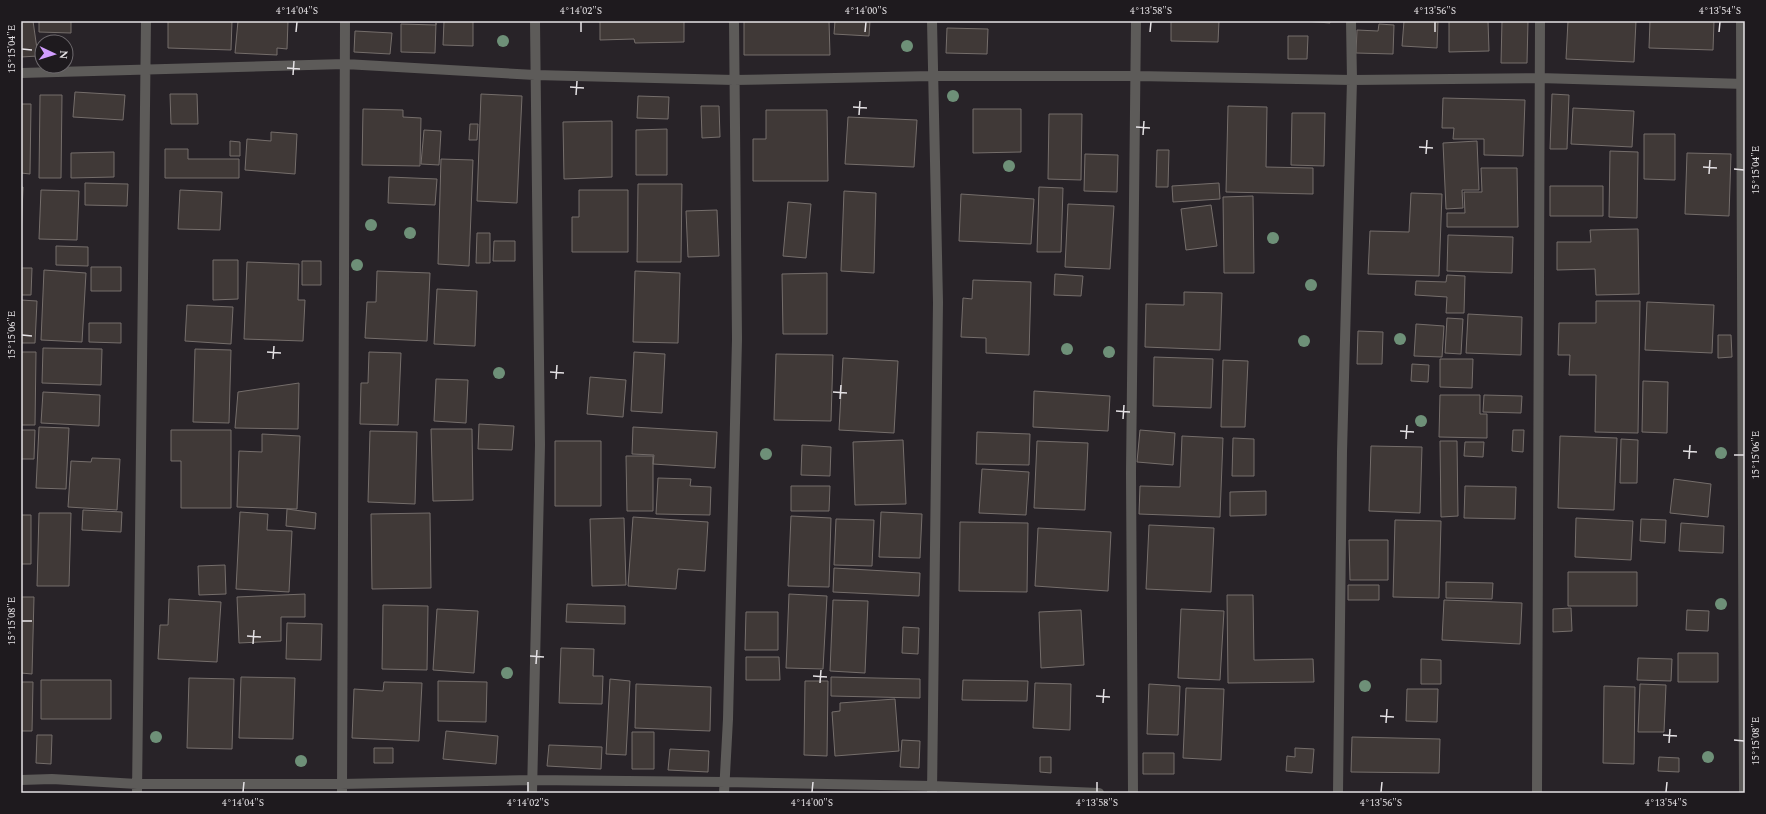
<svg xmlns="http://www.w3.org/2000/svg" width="1766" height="814" font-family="Spectral,serif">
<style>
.building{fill:#403937;stroke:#756e6b}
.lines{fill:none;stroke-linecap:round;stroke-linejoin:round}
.minor{stroke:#5d5b59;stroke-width:10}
.tree{fill:#6e9078}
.ticks{fill:none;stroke:#e5e2e5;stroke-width:1.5}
.neatline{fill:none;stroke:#e5e2e5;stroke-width:1.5}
.ticks-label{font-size:10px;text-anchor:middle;fill:#e5e2e5}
</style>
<rect width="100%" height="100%" fill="#282328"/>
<path class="building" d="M21,21h12l5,35 -17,1z
M39,21h32v12l-32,-1z
M168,21h64l-1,29 -63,-2z
M238,21h50l-1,28 -10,-1v7l-42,-2z
M444,21h29v25l-30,-1z
M600,21h84v21l-49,1 -1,-4 -34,1z
M744,21h85l1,34h-86z
M835,21h35l-1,15 -35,-2z
M1171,21h48l-1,21 -47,-1z
M1305,21h25v2z
M1404,21h34l-1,27 -35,-2z
M1449,21h39l1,30 -40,1z
M1502,21h26l-1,42h-26z
M1568,21h68l-2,41 -68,-3z
M1650,21h64l-1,29 -64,-2z
M436,23l-1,30 -34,-1v-28l35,1z
M1379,24l15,1 -1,29 -37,-1 1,-23 21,1z
M947,28l41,1 -1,25 -41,-1z
M355,31l37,2 -2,21 -36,-2z
M1288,36h20l-1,23h-19z
M75,92l50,3 -2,25 -50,-3z
M170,94h27l1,30h-27z
M481,94l41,2 -5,107 -40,-2z
M1552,94l17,1 -2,54h-17z
M40,95h22l-1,83h-22z
M638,96l31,1 -1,22 -31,-1z
M1443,98l82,2 -2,56 -39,-1v-16h-31l1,-11h-12z
M21,104h10l-1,70 -9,-1z
M701,106h18l1,31 -18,1z
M1228,106l39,1 -1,60 47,1v26l-87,-2z
M1573,108l61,3 -2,36 -61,-3z
M363,109l40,1v7l18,1 -1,48 -58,-1z
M973,109h48v43l-48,1z
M766,110h61l1,71h-75v-42h13z
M1292,113h33l-1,53 -33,-1z
M1049,114h33l-1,66 -33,-1z
M848,117l69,3 -3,47 -69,-3z
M612,121v56l-48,2 -1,-57z
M470,124h8l-1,16h-8z
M667,129v46h-31v-45z
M424,130l17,1 -2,34 -18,-1z
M271,132l26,2 -2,40 -50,-4 2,-31 24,2z
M1644,134h31v46l-31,-1z
M230,141l10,1v14h-10z
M1477,141l2,49h-17l1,18 -17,1 -3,-66z
M165,149h23v10h51v19h-74z
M1157,150h12l-1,37h-12z
M1610,151l28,1 -1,66 -28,-1z
M114,152v25l-43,1v-25z
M1687,153l44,1 -2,62 -44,-2z
M1085,154l33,1 -1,37 -33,-1z
M441,159l32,1 -4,106 -31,-2z
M1481,168h36l1,59h-71v-14h18l-1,-21h18z
M389,177l48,2 -2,26 -47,-2z
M85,183l43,1 -1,22 -42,-1z
M1219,183l1,16 -47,3 -1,-16z
M638,184h44l-1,78h-44z
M1550,186h53v30h-53z
M21,187h2l-2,52z
M1039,187l24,1 -2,64h-24z
M41,190l38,1 -2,49 -38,-1z
M180,190l42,2 -2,38 -42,-1z
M579,190h49v62h-56v-35h7z
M844,191l32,2 -2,80 -33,-2z
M1411,193l31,1 -3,82 -71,-2 2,-43 39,1z
M961,194l73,5 -3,45 -72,-3z
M1253,196l1,77h-30l-1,-76z
M788,202l23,2 -5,54 -23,-2z
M1068,204l46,2 -4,63 -45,-2z
M1211,205l6,41 -31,4 -5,-41z
M717,210l2,46 -31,1 -2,-46z
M1638,229l1,65 -43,1 -1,-26 -38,1v-28h34l-1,-12z
M477,233h13v30h-14z
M1448,235l65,2 -1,36 -65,-2z
M494,241h21v20h-22z
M56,246l32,1v19l-32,-1z
M213,260h25v39l-25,1z
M302,261h19v24h-19z
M247,262l52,2 -1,36h7l-2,41 -59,-2z
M91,267h30v24h-30z
M21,268h11l-1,27h-10z
M44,270l42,3 -4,69 -41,-2z
M377,271l53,2 -3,68 -62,-3 2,-36h9z
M635,271l45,2 -2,70 -45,-1z
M827,273v61h-44l-1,-60z
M1055,274l28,2 -2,20 -27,-1z
M1447,275l18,1 -1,37h-18l1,-16 -32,-2 1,-14 30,1z
M973,280l58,2 -2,73 -43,-2v-15l-25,-1 2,-39 9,1z
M437,289l40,2 -2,55 -41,-2z
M1184,292l38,1 -2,57 -75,-3 1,-43 38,1z
M21,300l16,1 -2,42h-14z
M1596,301h44l-2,132 -43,-1 1,-57h-27l1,-20h-12l1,-32h37z
M1647,302l67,3 -2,48 -67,-3z
M187,305l46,2 -2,37 -46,-3z
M1468,314l54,3 -1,38 -55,-2z
M1447,318l16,1 -2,35 -16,-1z
M89,323h32v20l-32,-1z
M1416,324l28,2 -2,31 -28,-1z
M1358,331l25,1 -1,32h-25z
M1718,335h13l1,22 -14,1z
M43,348l59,1 -1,36 -59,-2z
M195,349l36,1 -2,73 -36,-1z
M21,352h15l-1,73h-14z
M369,352l32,1 -3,72 -38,-1 1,-41h7z
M634,352l31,2 -3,59 -31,-2z
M776,354l57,1 -2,66 -57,-1z
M1154,357l59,2 -2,49 -58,-2z
M843,358l55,3 -4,72 -55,-3z
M1440,359h33l-1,29 -32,-1z
M1223,360l25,1 -3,66h-24z
M1412,364l17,1 -1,17 -17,-1z
M590,377l36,3 -3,37 -36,-3z
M436,379l32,1 -2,43 -32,-2z
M1643,381l25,1 -1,51 -25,-1z
M299,383l-1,46 -63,-1 3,-36z
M1034,391l76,5 -2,35 -75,-4z
M43,392l57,3 -1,31 -58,-3z
M1440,395h40v19h7v24l-48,-1z
M1484,395l38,1 -1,17 -38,-1z
M479,424l35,2 -2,24 -34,-1z
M39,427l30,1 -3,61 -30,-1z
M633,427l84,5 -2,36 -62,-4 1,-9 -22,-1z
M431,429h41l1,71 -40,1z
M21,430h14l-1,29h-13z
M171,430h60v78h-50v-47h-10z
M1140,430l35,3 -2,32 -36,-3z
M1513,430h11l-1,22 -11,-1z
M370,431l47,1 -2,72 -47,-2z
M977,432l53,2 -1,31 -53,-1z
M262,434l38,2 -3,73 -60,-2 2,-56 23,1z
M1182,436l41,2 -3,79 -81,-3 1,-28 40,1z
M1560,436l57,2 -3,72 -56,-2z
M1233,438l21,1v37h-22z
M1621,439l17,1 -1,43h-17z
M903,440l3,64 -51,1 -2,-63z
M555,441h46v65h-46z
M1037,441l51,2 -3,67 -51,-2z
M1440,441h17l1,75 -17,1z
M1465,442h19l-1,15 -19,-1z
M802,445l29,2 -1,29 -29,-1z
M1371,446l51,1 -2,66 -51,-2z
M626,456h27v55h-26z
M92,458l28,1 -3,51 -49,-3 3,-46 20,1z
M982,469l47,3 -3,43 -47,-2z
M658,478l33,1 -1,7 21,1 -1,28 -54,-1z
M1674,479l37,5 -3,33 -38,-4z
M791,486h39l-1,25h-38z
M1465,486l51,1 -1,32 -51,-1z
M1266,491v24l-36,1v-24z
M287,509l29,4 -1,16 -29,-3z
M83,510l39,2 -1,20 -39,-2z
M240,512l28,2 -1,16 25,1 -3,61 -53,-3z
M881,512l41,2 -2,44 -41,-1z
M39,513h32l-2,73h-32z
M430,513l1,75 -59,1 -1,-75z
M21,515h10v49h-10z
M791,516l40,2 -2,69 -41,-1z
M633,517l75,5 -3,49 -27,-2 -2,20 -48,-3z
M624,518l2,67 -34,1 -2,-67z
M1576,518l57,3 -2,39 -56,-3z
M836,519l38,1 -2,46 -38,-1z
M1641,519l25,1 -1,23 -25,-2z
M1395,520l46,1 -2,77 -46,-1z
M960,522l68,1 -1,69 -68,-1z
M1681,523l43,3 -1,27 -44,-2z
M1149,525l65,3 -3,64 -65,-3z
M1038,528l73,4 -3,59 -73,-5z
M1349,540h39v40h-38z
M225,565l1,29 -27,1 -1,-29z
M834,568l86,5 -1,23 -86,-4z
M1568,572h69v34h-69z
M1446,582l47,1 -1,16 -46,-1z
M1348,585h31v15h-31z
M305,594v23h-24v24l-42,2 -2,-46z
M789,594l38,2 -4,73 -37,-1z
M1227,595h26l1,65 59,-1 1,23 -86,1z
M21,597h13l-2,77 -11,-1z
M169,599l52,3 -4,60 -59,-3 2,-34h8z
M833,600l35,1 -3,72 -35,-2z
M1444,600l78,3 -2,41 -78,-4z
M567,604l58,2v18l-59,-2z
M383,605l45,1 -1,64 -45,-1z
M1571,608l1,23 -19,1v-23z
M437,609l41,2 -4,62 -41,-3z
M1181,609l43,2 -4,69 -42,-2z
M1081,610l3,55 -43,3 -2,-56z
M1687,610l22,1 -1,20 -22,-1z
M746,612h32v38h-33z
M287,623l35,1 -1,36 -35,-1z
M903,627l16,1 -1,26 -16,-1z
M561,648l33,1 -1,27h10l-1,28 -43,-1z
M1678,653h40v29h-40z
M746,657h33l1,23h-34z
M1638,658l34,1 -1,22 -34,-1z
M1421,659l20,1v24h-20z
M241,677l54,1 -2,61 -54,-1z
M831,677l89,2v19l-89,-2z
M189,678l45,1 -2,70 -45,-1z
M610,679l20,2 -4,74 -20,-1z
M41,680h70v39h-70z
M963,680l65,1 -1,20 -65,-1z
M438,681l49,1 -1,40 -48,-1z
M805,681h23l-1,75 -23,-1z
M21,682h12l-1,49h-11z
M384,682l38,1 -3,58 -67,-3 2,-49 29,2z
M1035,683l36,1 -1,46 -37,-2z
M636,684l75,3 -1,44 -75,-3z
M1149,684l31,2 -2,49 -31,-1z
M1640,684l26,1 -2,47h-26z
M1604,686l31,1 -1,77 -31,-1z
M1186,688l38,1 -3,71 -38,-2z
M1407,689h31l-1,33 -31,-1z
M895,699l4,52 -64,5 -3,-44 8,-1v-8z
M446,731l52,5 -2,28 -53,-5z
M632,732h22v37h-22z
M37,735h15l-1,29 -15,-1z
M1352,737l88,2 -1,34 -88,-1z
M902,740l18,1 -1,27 -19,-1z
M549,745l53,2 -1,22 -54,-3z
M374,748h19v15h-19z
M1295,748l19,1 -2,24 -26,-2 1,-15 8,1z
M670,749l39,2 -1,21 -40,-2z
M1143,753h31v21h-31z
M1040,757h11v16l-11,-1z
M1659,757l20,1v14l-21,-1z"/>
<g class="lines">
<path class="minor" d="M932,21l6,281 -6,491
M1741,21l3,772
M21,73l324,-9 190,11 199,5 198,-4h204l216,4 187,-2 206,6
M21,780l31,-1 85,5h204l191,-4 192,2 208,4 167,7
M137,793l9,-772
M342,793l3,-772
M532,793l8,-348 -5,-424
M724,793l4,-74 9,-380 -3,-318
M1133,793l-2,-320 5,-452
M1338,793l4,-341 10,-372 -1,-59
M1537,793l3,-772"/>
</g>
<g class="tree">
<circle cx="503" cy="41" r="6"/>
<circle cx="907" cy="46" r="6"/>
<circle cx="953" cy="96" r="6"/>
<circle cx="1009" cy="166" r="6"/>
<circle cx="371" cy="225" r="6"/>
<circle cx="410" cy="233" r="6"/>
<circle cx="1273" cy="238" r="6"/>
<circle cx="357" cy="265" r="6"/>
<circle cx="1311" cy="285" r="6"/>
<circle cx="1400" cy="339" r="6"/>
<circle cx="1304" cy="341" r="6"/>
<circle cx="1067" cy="349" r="6"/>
<circle cx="1109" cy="352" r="6"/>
<circle cx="499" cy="373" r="6"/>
<circle cx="1421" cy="421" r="6"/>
<circle cx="1721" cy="453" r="6"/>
<circle cx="766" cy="454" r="6"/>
<circle cx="1721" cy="604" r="6"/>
<circle cx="507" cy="673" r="6"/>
<circle cx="1365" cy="686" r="6"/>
<circle cx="156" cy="737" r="6"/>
<circle cx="1708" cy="757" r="6"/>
<circle cx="301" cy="761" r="6"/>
</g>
<path class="ticks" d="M296,32l1,-10M581,32v-10M865,32l1,-10M1150,32l1,-10M1435,32v-10M1719,32l1,-10M22,49l10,1M287,68l13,1M293,75l1,-14M570,87l14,1M576,95l1,-14M853,107l14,1M859,115l1,-14M1136,127l14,1M1143,135l1,-14M1419,147l14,1M1426,154l1,-14M1703,167l14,1M1734,169l10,1M1709,174l1,-14M22,335l10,1M267,352l14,1M273,359l1,-13M550,372l14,1M556,379l1,-14M833,392l14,1M840,399l1,-14M1116,411l14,1M1123,419l1,-14M1400,431l14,1M1406,439l1,-14M1683,451l14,1M1734,455h10M1689,459l1,-14M22,621h10M247,636l14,1M253,644l1,-14M530,656l14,1M536,664l1,-14M813,676l14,1M820,683l1,-13M1096,696l14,1M1103,703l1,-14M1380,716l14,1M1386,723l1,-14M1663,735l14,1M1734,740l10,1M1669,743l1,-14M243,792l1,-10M528,792v-10M812,792l1,-10M1097,792v-10M1381,792l1,-10M1666,792l1,-10"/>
<rect width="1766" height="814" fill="none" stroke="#1e1a1e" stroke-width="44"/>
<g transform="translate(54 54) rotate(94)"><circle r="19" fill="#1e1a1e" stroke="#6e6a6e"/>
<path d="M0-3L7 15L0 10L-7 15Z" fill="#d19dfe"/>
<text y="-6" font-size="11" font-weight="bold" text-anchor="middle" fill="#e5e2e5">N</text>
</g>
<rect x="22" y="22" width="1722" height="770" class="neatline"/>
<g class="ticks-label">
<text x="297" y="14">4°14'04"S</text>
<text x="581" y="14">4°14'02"S</text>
<text x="866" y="14">4°14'00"S</text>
<text x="1151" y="14">4°13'58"S</text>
<text x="1435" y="14">4°13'56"S</text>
<text x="1720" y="14">4°13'54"S</text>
<text transform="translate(11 49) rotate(-90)" y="4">15°15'04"E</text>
<text transform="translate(1755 170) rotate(-90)" y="4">15°15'04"E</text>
<text transform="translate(11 335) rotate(-90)" y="4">15°15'06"E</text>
<text transform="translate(1755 455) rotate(-90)" y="4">15°15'06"E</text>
<text transform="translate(11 621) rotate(-90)" y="4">15°15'08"E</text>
<text transform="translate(1755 741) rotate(-90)" y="4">15°15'08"E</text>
<text x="243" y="806">4°14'04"S</text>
<text x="528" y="806">4°14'02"S</text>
<text x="812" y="806">4°14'00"S</text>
<text x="1097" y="806">4°13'58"S</text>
<text x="1381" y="806">4°13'56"S</text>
<text x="1666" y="806">4°13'54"S</text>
</g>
</svg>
